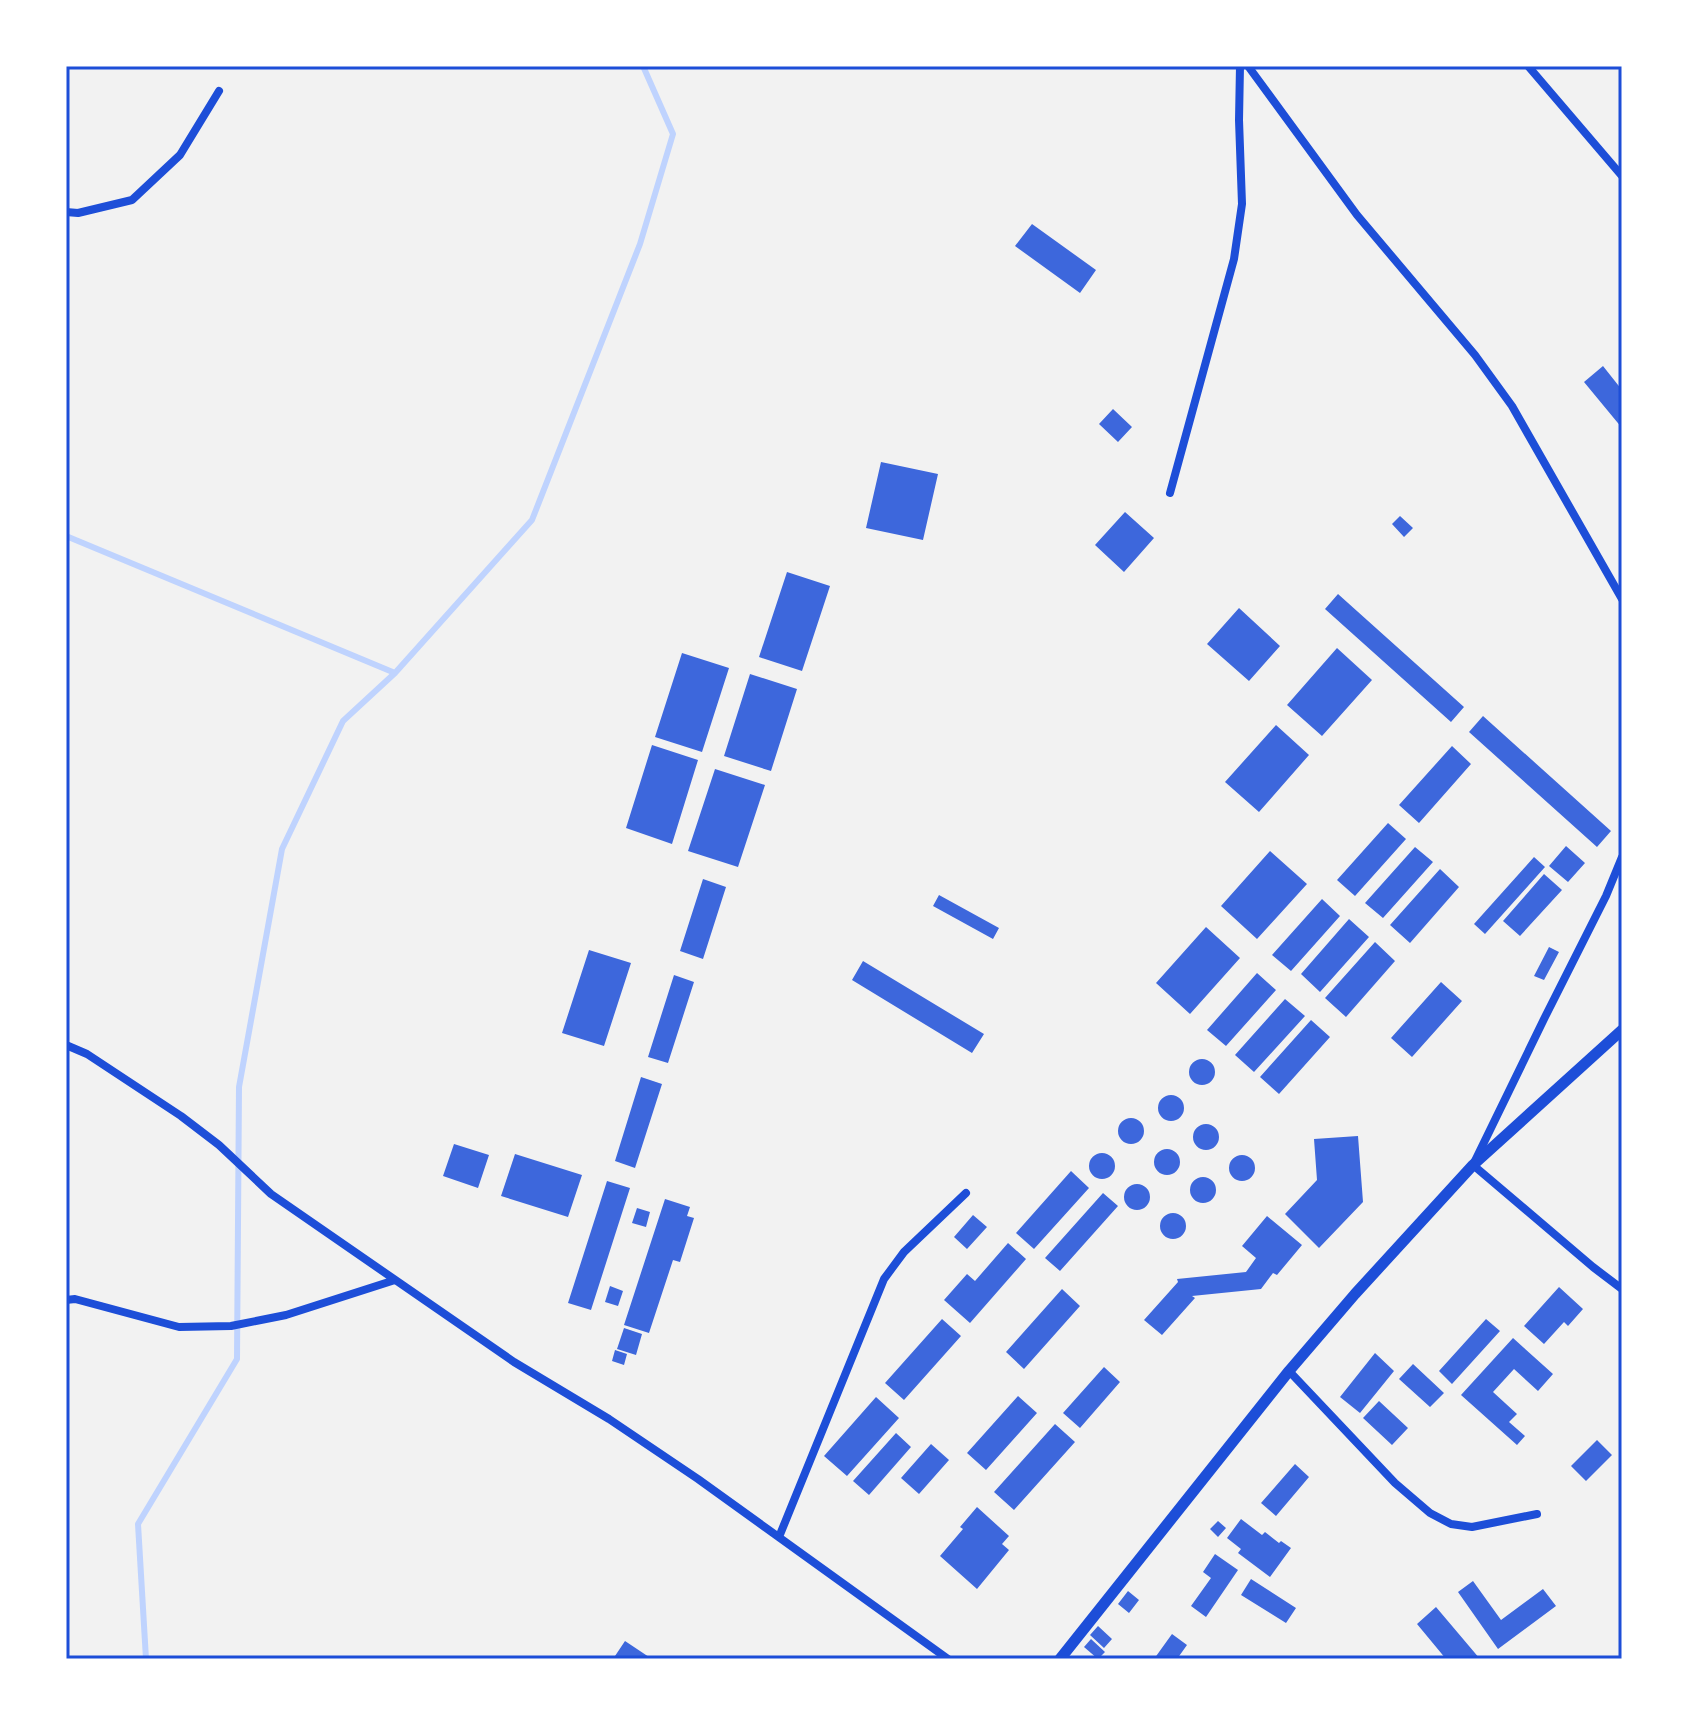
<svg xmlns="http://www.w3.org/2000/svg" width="1688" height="1725" font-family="Raleway,sans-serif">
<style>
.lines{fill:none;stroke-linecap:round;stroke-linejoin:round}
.stream{stroke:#bfd3fe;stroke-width:6}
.building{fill:#3d67dc}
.minor{stroke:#1d4ed8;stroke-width:8}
.tertiary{stroke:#1d4ed8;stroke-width:11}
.neatline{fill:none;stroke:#1d4ed8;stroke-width:3}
</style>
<rect width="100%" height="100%" fill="#f2f2f2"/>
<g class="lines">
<path class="stream" d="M66,536l329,137
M146,1659l-8,-135 99,-165 2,-272 43,-238 61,-128 52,-48 137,-153 108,-276 33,-110 -30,-68"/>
</g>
<path class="building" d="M1032,224l64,46 -16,23 -65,-47z
M1603,366l19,24v38l-38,-46z
M1113,409l19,18 -14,15 -19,-18z
M881,462l57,12 -15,66 -57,-12z
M1125,512l29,26 -30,34 -29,-27z
M1400,516l13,12 -9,9 -12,-13z
M787,572l43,14 -28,85 -43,-14z
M1338,594l126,113 -13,15 -126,-113z
M1239,608l41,38 -31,35 -42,-37z
M1337,648l35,32 -50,56 -35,-31z
M682,653l47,15 -27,84 -47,-15z
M750,674l47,15 -26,82 -47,-15z
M1483,716l128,115 -14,16 -128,-115z
M1276,725l33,30 -50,57 -34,-30z
M652,745l46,15 -26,84 -46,-16z
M1452,746l19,18 -52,59 -20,-18z
M715,769l50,16 -27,82 -50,-16z
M1388,823l18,16 -51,57 -18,-16z
M1566,846l19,17 -17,19 -19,-16z
M1415,847l18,15 -50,56 -18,-15z
M1270,851l37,33 -50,55 -36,-33z
M1534,857l11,10 -60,67 -11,-10z
M1440,869l19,18 -49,56 -20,-18z
M1544,874l18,16 -42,46 -17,-15z
M703,879l23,8 -23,72 -23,-8z
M939,895l60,33 -6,11 -60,-33z
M1322,899l18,17 -49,55 -19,-16z
M1349,919l20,18 -49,55 -19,-18z
M1206,927l34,31 -50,56 -34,-31z
M1375,942l20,19 -49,56 -21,-19z
M1549,947l10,5 -15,28 -10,-4z
M589,950l42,13 -27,83 -42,-13z
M863,961l121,73 -12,19 -120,-73z
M1257,973l19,17 -50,56 -19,-16z
M674,975l20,7 -26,81 -20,-6z
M1441,982l21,19 -50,56 -21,-19z
M1285,999l20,17 -51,56 -19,-17z
M1311,1020l19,17 -51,57 -19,-17z
M1189 1072a13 13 0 1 1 26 0a13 13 0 1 1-26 0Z
M641,1077l21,7 -27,84 -20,-7z
M1158 1108a13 13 0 1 1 26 0a13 13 0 1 1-26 0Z
M1118 1131a13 13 0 1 1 26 0a13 13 0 1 1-26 0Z
M1193 1137a13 13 0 1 1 26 0a13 13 0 1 1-26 0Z
M1358,1136l5,66 -44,46 -34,-34 32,-34 -3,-41z
M454,1144l35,11 -11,33 -35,-12z
M1154 1162a13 13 0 1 1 26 0a13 13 0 1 1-26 0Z
M1089 1166a13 13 0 1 1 26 0a13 13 0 1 1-26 0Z
M515,1154l67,21 -14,42 -67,-21z
M1229 1168a13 13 0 1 1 26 0a13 13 0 1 1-26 0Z
M1071,1171l18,17 -55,61 -18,-16z
M1190 1190a13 13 0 1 1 26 0a13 13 0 1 1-26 0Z
M607,1181l23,7 -39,122 -23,-7z
M1124 1197a13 13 0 1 1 26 0a13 13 0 1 1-26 0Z
M1103,1193l15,13 -58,65 -15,-13z
M665,1199l25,8 -3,9 7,2 -14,44 -7,-2 -24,73 -25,-8z
M637,1208l13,4 -4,15 -14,-4z
M1160 1226a13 13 0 1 1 26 0a13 13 0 1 1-26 0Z
M973,1215l14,12 -20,22 -13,-12z
M1267,1216l35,29 -25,30 -4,-2 -12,16 -69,7 3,2 -33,37 -18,-15 34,-38 -1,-3 69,-7 10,-14 -14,-12z
M1008,1243l18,16 -56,64 -26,-23 23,-26 8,7z
M610,1286l13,5 -5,15 -13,-4z
M1559,1287l24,22 -15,17 -4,-4 -20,22 -20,-18z
M1062,1289l18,17 -56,63 -18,-17z
M942,1319l19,17 -57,64 -19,-17z
M1486,1319l14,12 -48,53 -13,-13z
M624,1328l18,6 -6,21 -19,-6z
M1513,1338l40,36 -15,17 -24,-22 -21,23 24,22 -8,8 16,14 -8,9 -56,-50z
M615,1350l12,4 -3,11 -12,-4z
M1375,1353l19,18 -34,42 -20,-16z
M1413,1364l31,29 -14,14 -31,-28z
M1104,1367l16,15 -40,46 -17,-15z
M1018,1396l19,17 -51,57 -19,-17z
M876,1397l23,21 -52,58 -23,-20z
M1379,1401l29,27 -16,17 -29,-27z
M1055,1424l20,18 -61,68 -20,-18z
M896,1433l15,14 -42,48 -16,-14z
M1597,1440l15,15 -26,26 -15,-15z
M931,1444l18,16 -30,34 -18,-16z
M1295,1464l14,13 -33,39 -15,-13z
M977,1507l32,29 -7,8 7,6 -32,39 -37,-33 23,-27 -3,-2z
M1241,1519l21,16 3,-3 14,11 2,-2 10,7 -21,29 -32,-24 3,-4 -14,-11z
M1218,1521l8,7 -8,9 -8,-8z
M1215,1554l23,16 -32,47 -15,-11 20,-28 -8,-6z
M1251,1579l45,29 -10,15 -45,-28z
M1473,1581l28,39 42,-31 13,17 -58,43 -40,-57z
M1128,1591l11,9 -10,13 -11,-9z
M1436,1607l44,52h-34l-29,-35z
M1098,1626l14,13 -8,9 -14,-13z
M1172,1634l15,11 -10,14h-23z
M1091,1639l14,13 -7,7 -14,-12z
M625,1641l27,18h-39z"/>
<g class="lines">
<path class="minor" d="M1248,66l109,149 118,140 37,51 110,193
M1528,66l94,110
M66,212l12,1 54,-13 48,-45 39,-64
M1170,493l64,-234 8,-55 -3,-84 1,-54
M1622,857l-16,39 -61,121 -72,148 120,102 29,22
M66,1045l21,9 94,62 38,29 52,49 243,168 95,57 89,60 250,180
M66,1300l9,-1 104,28 52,-1 55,-11 109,-35
M1289,1371l106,112 35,30 21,11 21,3 65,-13
M779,1537l105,-258 20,-27 62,-59"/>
<path class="tertiary" d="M1060,1659l229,-288 66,-77 118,-129 149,-135"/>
</g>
<rect width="1688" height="1725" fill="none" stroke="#ffffff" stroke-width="136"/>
<rect x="68" y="68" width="1552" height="1589" class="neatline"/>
</svg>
